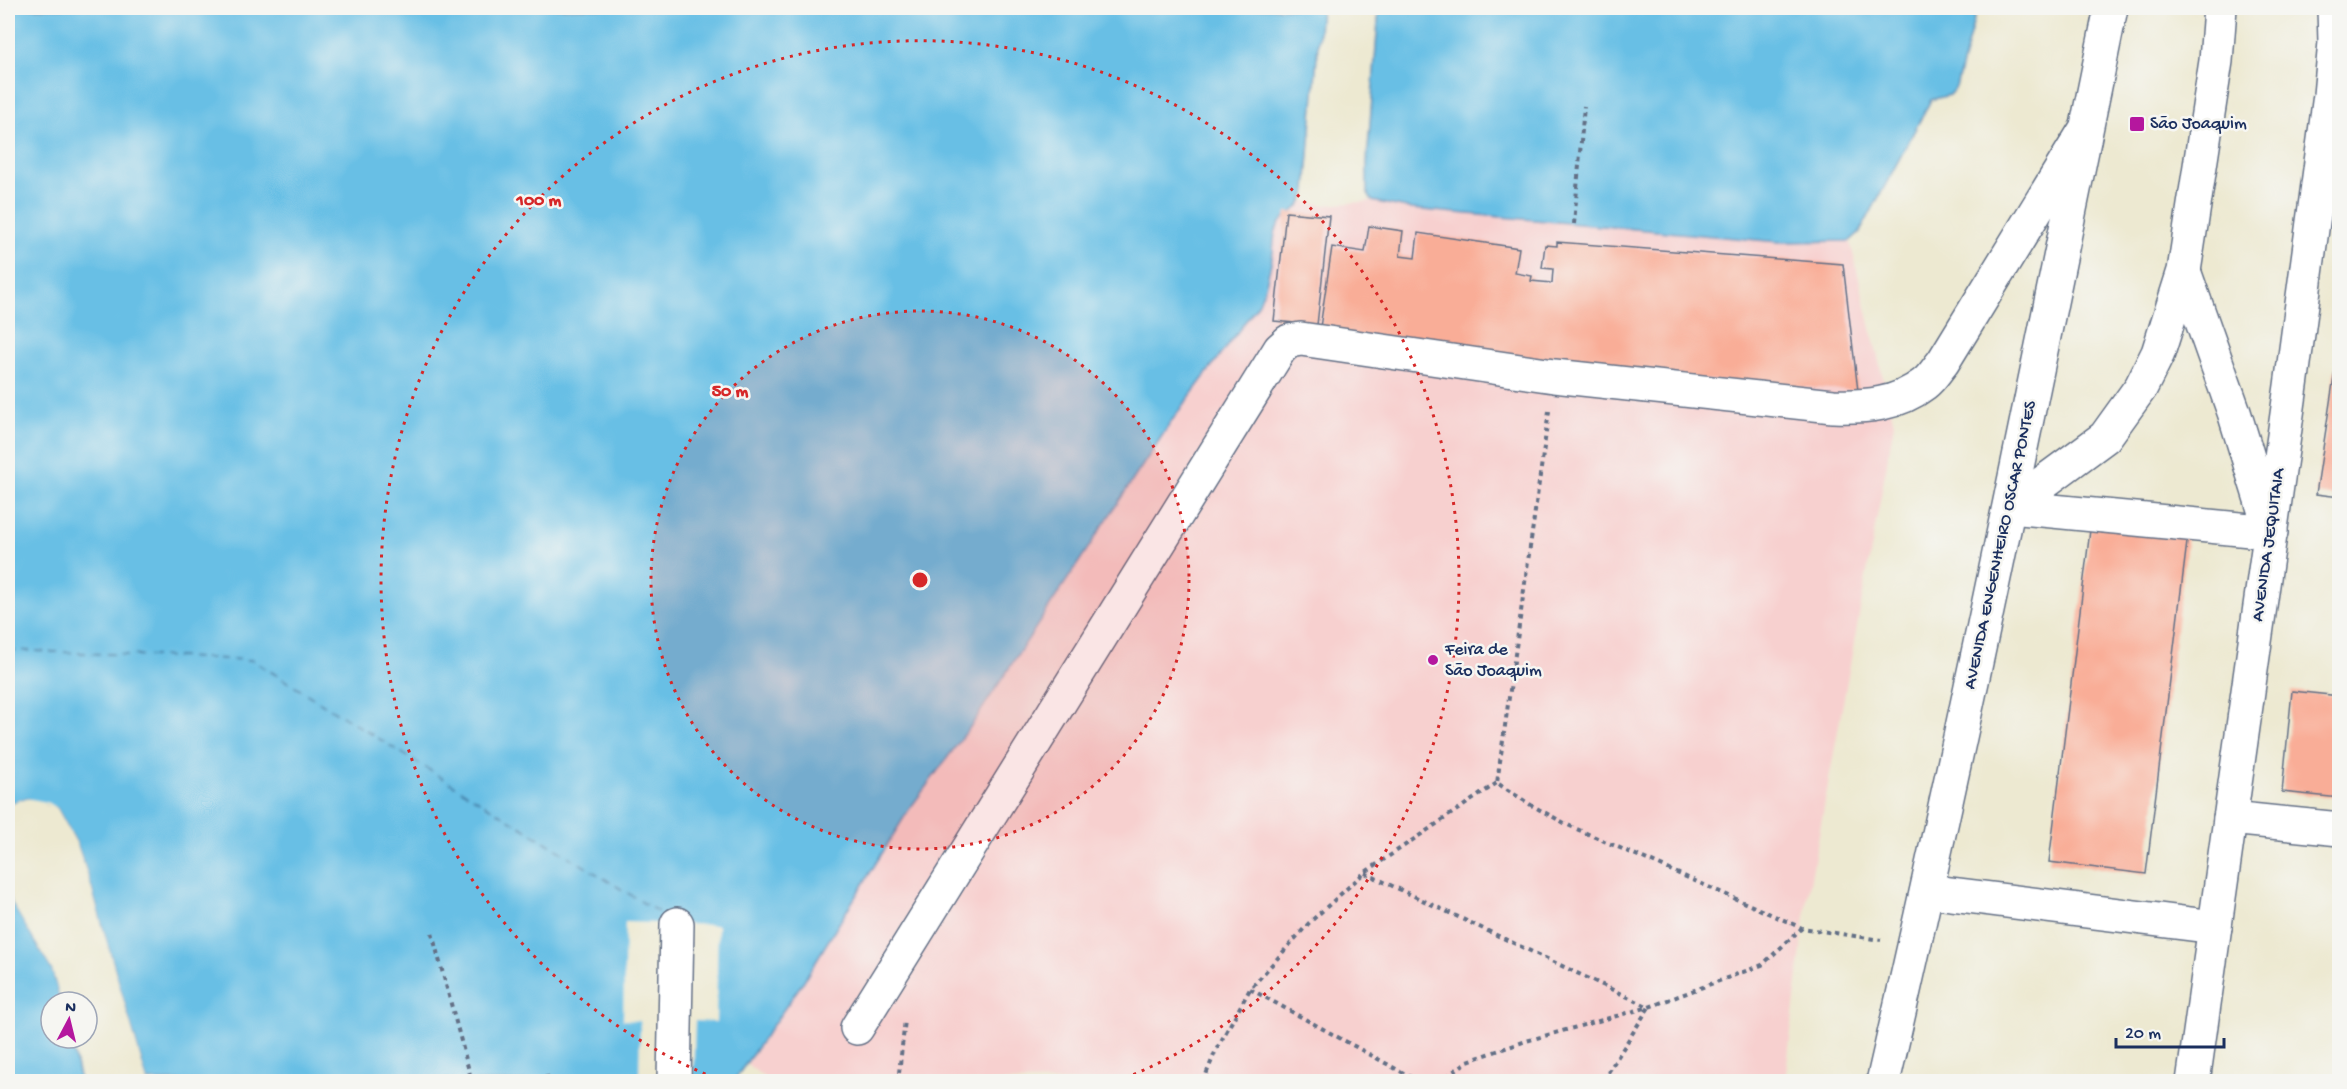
<svg xmlns="http://www.w3.org/2000/svg" width="2347" height="1089" font-family="'Gochi Hand',sans-serif">
<style>
.built{fill:#f7d0cf}
.water{fill:#68bfe5;stroke:#4277a2;stroke-width:1.5}
.pier{fill:#ede9d1}
.lines{fill:none;stroke-linecap:round;stroke-linejoin:round}
.ferry{stroke:#325a86;stroke-width:1.5;stroke-dasharray:8 6;stroke-linecap:butt}
.building{fill:#f9ad97}
.minor-casing{stroke:#647086;stroke-width:36}
.major-casing{stroke:#647086;stroke-width:36}
.path{stroke:#647086;stroke-width:4;stroke-dasharray:4.5 4.5;stroke-linecap:butt}
.minor{stroke:#fff;stroke-width:33}
.major{stroke:#fff;stroke-width:33}
.ring{fill:none;stroke:#d62828;stroke-width:3;stroke-dasharray:3 6}
.poi-dot{fill:#b5179e;stroke:#f6f6f2;stroke-width:2}
.labels{text-anchor:middle;dominant-baseline:central;stroke-width:5;stroke-linejoin:round;paint-order:stroke}
.poi-label{font-size:18px;fill:#1b2f5e;stroke:#f6f6f2;text-anchor:start}
.street-label{font-size:18px;fill:#1b2f5e;stroke:#f6f6f2}
.centre{fill:#d62828;stroke:#f6f6f2;stroke-width:3}
.ring-label{font-size:18px;text-anchor:middle;font-weight:bold;fill:#d62828;stroke:#f6f6f2;stroke-width:5;stroke-linejoin:round;paint-order:stroke}
</style>
<rect width="100%" height="100%" fill="#f6f6f2"/>
<filter id="ink" filterUnits="userSpaceOnUse"><feTurbulence type="fractalNoise" baseFrequency=".0167" numOctaves="2"/><feDisplacementMap in="SourceGraphic" scale="12" xChannelSelector="R" yChannelSelector="G"/><feConvolveMatrix kernelMatrix="1 2 1 2 8 2 1 2 1" color-interpolation-filters="sRGB"/></filter>
<filter id="wash" filterUnits="userSpaceOnUse"><feTurbulence type="fractalNoise" baseFrequency=".008" numOctaves="4" result="noise"/><feDisplacementMap in="SourceGraphic" scale="24" xChannelSelector="R" yChannelSelector="G"/><feGaussianBlur stdDeviation="1.35" result="paint"/><feColorMatrix in="noise" values="0 0 0 0 0 0 0 0 0 0 0 0 0 0 0 0 0 1.4 0 .05"/><feComposite in="paint" operator="in"/></filter>
<g filter="url(#wash)">
<rect width="100%" height="100%" fill="#ede9d1"/>
<path class="built" d="M1304,201l22,4 46,-4 41,8 161,15 205,18 71,-1 44,183 -87,476 -22,181 -1015,1 -23,-18 56,-82 105,-171 65,-88 200,-304 86,-116 7,-18 10,-57 7,-9 15,-10z"/>
<path class="water" d="M8,8h1313l-15,183c-5,24 -24,21 -30,39 -3,9 -2,19 -4,28 -3,16 -7,31 -13,45l-86,116 -200,304 -65,88 -105,171 -70,100 -586,-1 -59,-205 -11,-32 -20,-36 -31,-10 -18,6z
M1379,8h598l-21,79 -7,8 -18,5 -71,132 -10,9 -71,1 -367,-33 -40,-8 -5,-9v-30z
M8,891l4,12 40,67 9,32h-10v36h19l10,43h-72z"/>
<path class="pier" d="M26,798l21,4 10,6 20,36 11,32 59,205 -3,1 -58,-205 -12,-32 -19,-35 -9,-5 -20,-4 -18,6v-3z
M8,888l47,80 9,34h-3l-9,-32 -40,-67z
M625,922l93,3 -2,97 -21,-1 -2,60h-54l1,-60 -17,-1z"/>
<g class="lines">
<path class="ferry" d="M8,650l244,10 411,255"/>
</g>
<g id="blocks">
<path class="building" d="M1286,212l43,4 -12,109 -43,-4z
M1369,226l34,5 -3,25 15,2 3,-25 101,15 -4,25 17,3 -1,5 21,2 1,-14 -11,-1 3,-23 12,1v-4l286,22 15,127 -315,-23 -224,-34 13,-87 33,5z
M2335,370l5,1v126l-24,-3z
M2091,522l97,12 -42,340 -97,-12z
M2292,691l48,5v102l-58,-6z"/>
</g>
</g>
<g filter="url(#ink)">
<use href="#blocks" fill-opacity="0" stroke="#647086" stroke-width="1.5"/>
<g class="lines">
<defs>
<path id="minor" d="M2184,271l50,141 37,120 -261,-25 95,-70 36,-50 17,-34z
M2184,271l32,-210 4,-53
M2230,818l110,11
M1927,891l288,36
M857,1028l423,-679 9,-8 12,-2 253,37 279,30c33,1 64,-1 91,-22 8,-6 13,-15 19,-22l141,-230
M674,1082l3,-158"/>
<path id="major" d="M1883,1082c83,-357 155,-716 228,-1074
M2193,1082l98,-696 39,-291 5,-53 -1,-34"/>
</defs>
<use href="#minor" class="minor-casing"/>
<use href="#major" class="major-casing"/>
<path class="path" d="M1574,224l10,-118
M1549,411l-52,372 34,22 39,21 232,102
M1365,873l284,134 -47,75
M432,933l40,149
M1250,989l170,93
M547,1075l1,7
M898,1082l7,-62
M1203,1082l13,-32 34,-61 59,-66 55,-50 133,-90
M1439,1082l29,-21 58,-20 123,-34 113,-42 40,-37 79,12"/>
<use href="#minor" class="minor"/>
<use href="#major" class="major"/>
</g>
</g>
<circle cx="920" cy="580" r="269" fill="#d62828" fill-opacity=".12"/>
<g class="ring">
<circle cx="920" cy="580" r="269"/>
<path d="M722 1081A539 539 0 1 1 1118 1081"/>
</g>
<g class="poi-dot">
<rect x="2129" y="116" width="16" height="16" rx="3"/>
<circle cx="1433" cy="660" r="6"/>
</g>
<g class="labels">
<g class="poi-label">
<text x="2150" y="124">São Joaquim</text>
<text x="1445" y="650">Feira de<tspan x="1445" dy="21">São Joaquim</tspan></text>
</g>
<g class="street-label">
<text transform="translate(2001 545) rotate(-78)">AVENIDA ENGENHEIRO OSCAR PONTES</text>
<text transform="translate(2269 545) rotate(-82)">AVENIDA JEQUITAIA</text>
</g>
</g>
<circle cx="920" cy="580" r="9" class="centre"/>
<g class="ring-label">
<text x="539" y="205">100 m</text>
<text x="730" y="396">50 m</text>
</g>
<rect width="2347" height="1089" fill="none" stroke="#f6f6f2" stroke-width="30"/>
<g transform="translate(69 1020) rotate(7)"><circle r="28" fill="#f6f6f2" stroke="#9ea6b7" stroke-width="1.5"/>
<path d="M0-4.5L10 22L0 15L-10 22Z" fill="#b5179e"/>
<text y="-9" font-size="16" font-weight="bold" text-anchor="middle" fill="#1b2f5e">N</text>
</g>
<path d="M2116 1038v9h108v-9" fill="none" stroke="#1b2f5e" stroke-width="3"/>
<text x="2125" y="1038" font-size="18" fill="#1b2f5e" stroke="#f6f6f2" stroke-width="4.5" paint-order="stroke">20 m</text>
</svg>
